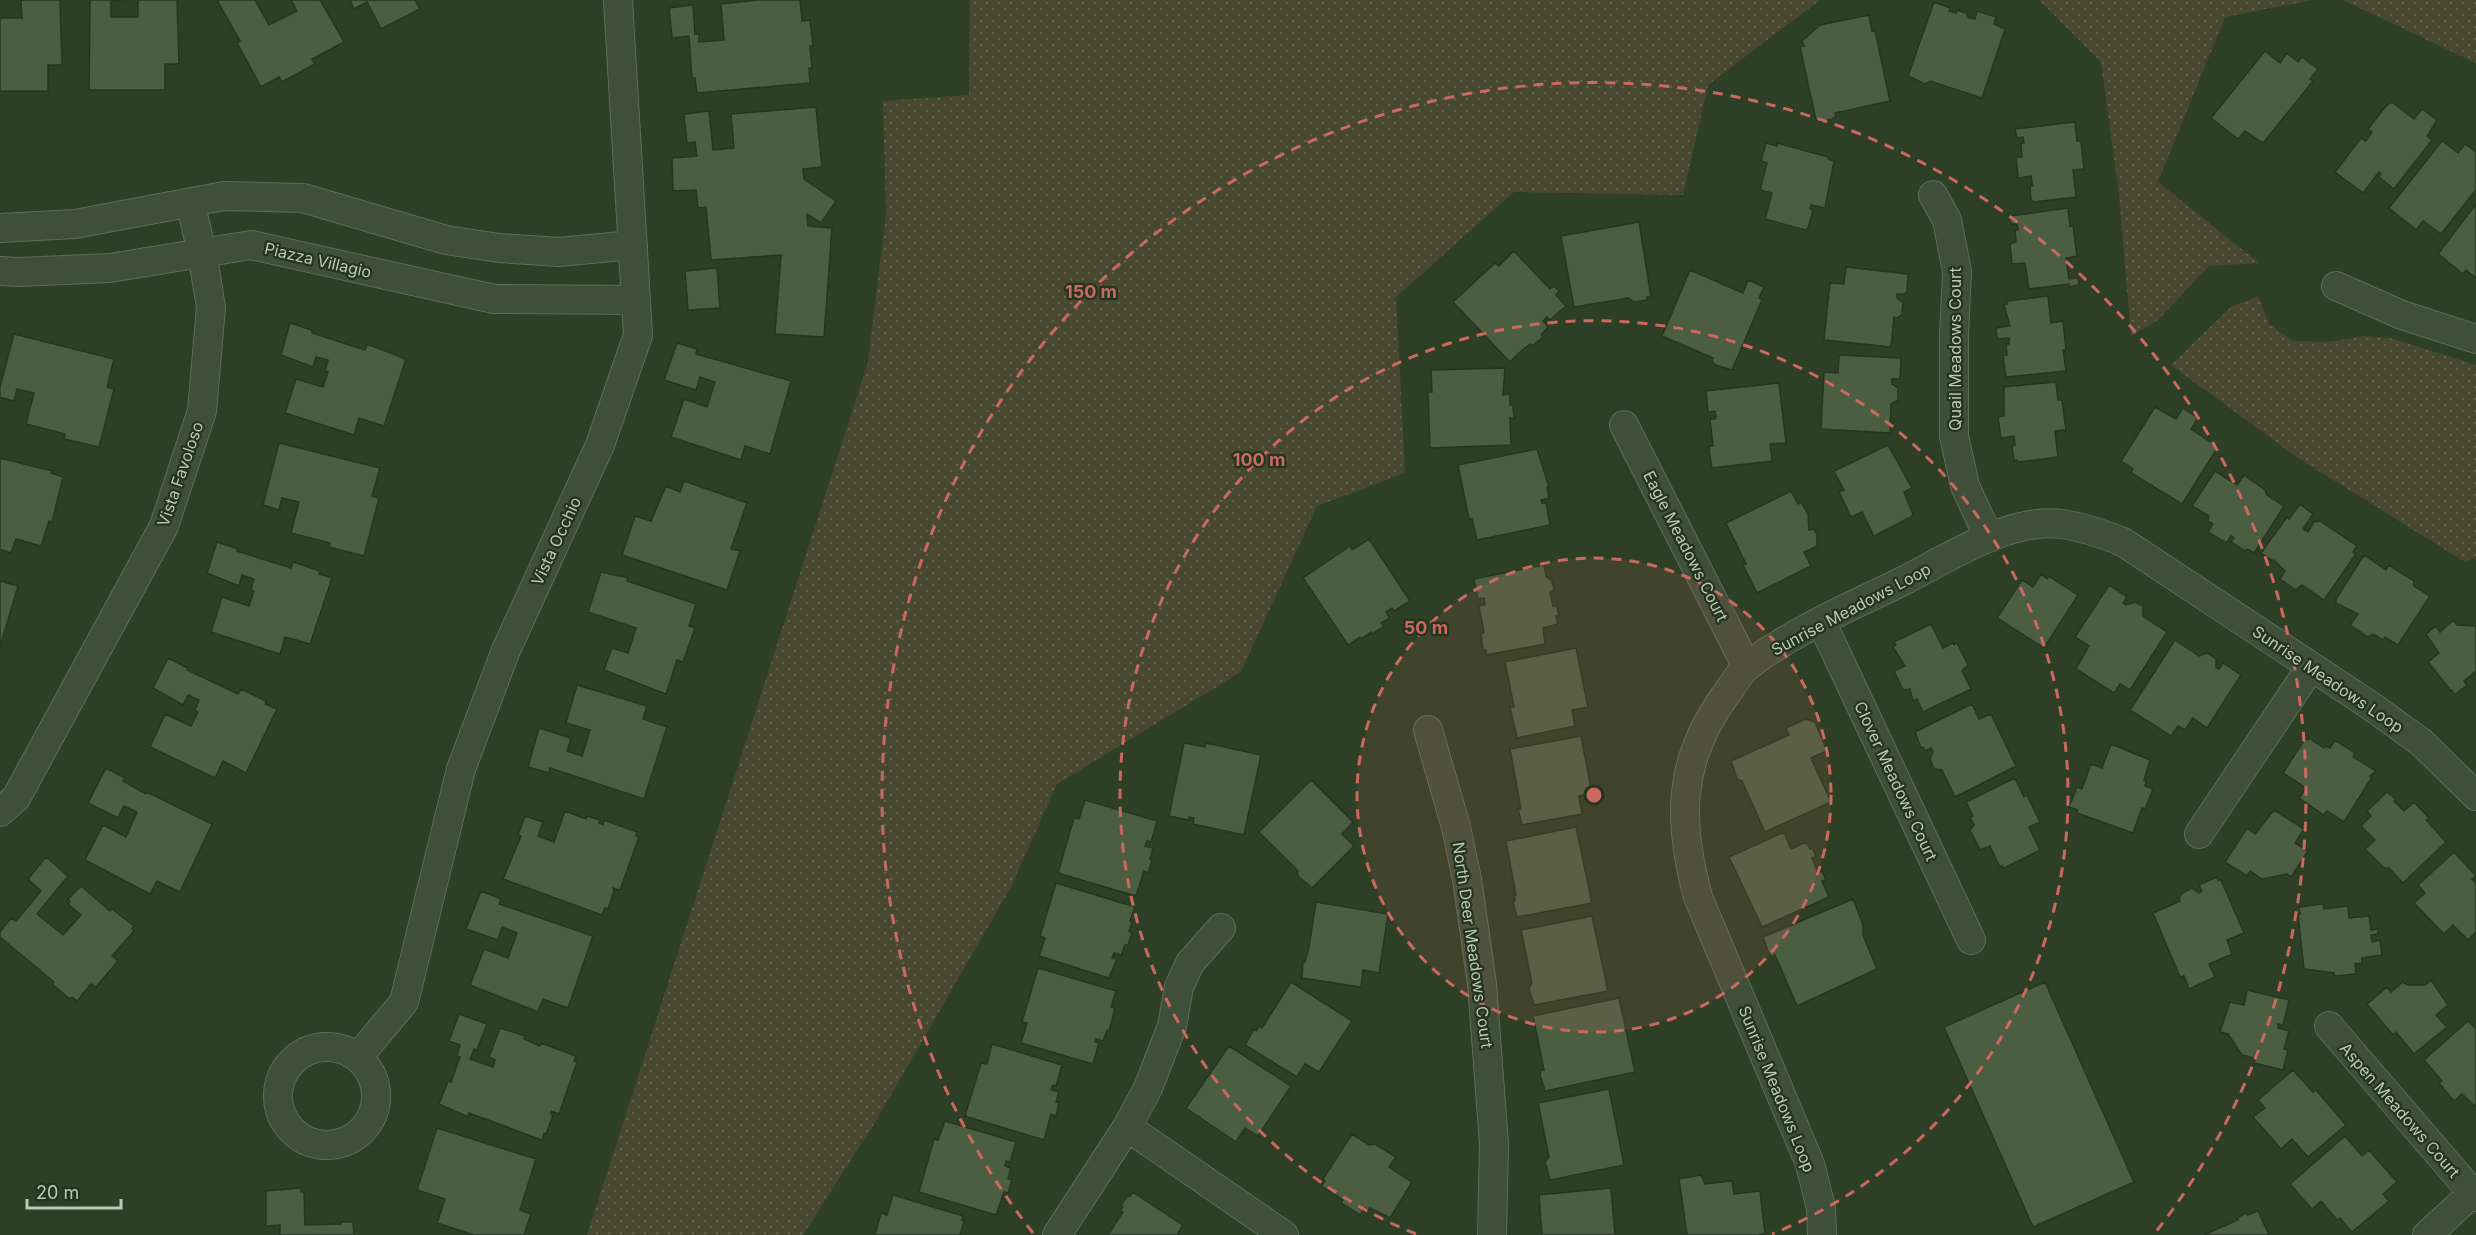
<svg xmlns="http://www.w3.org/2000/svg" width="2476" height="1235" font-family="Inter,sans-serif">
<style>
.grass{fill:url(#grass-dots)}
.building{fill:#4b5e41;stroke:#273620;stroke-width:1.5}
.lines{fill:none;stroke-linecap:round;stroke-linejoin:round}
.street-casing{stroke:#5e6d57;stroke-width:30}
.street{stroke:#404f39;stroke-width:28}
.ring{fill:none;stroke:#cb6960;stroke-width:3;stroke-dasharray:10 8}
.labels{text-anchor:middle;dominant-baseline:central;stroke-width:4.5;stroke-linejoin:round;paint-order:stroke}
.street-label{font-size:16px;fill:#bbcab5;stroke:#24341e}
.centre{fill:#cb6960;stroke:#24341e;stroke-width:3}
.ring-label{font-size:18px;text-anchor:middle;font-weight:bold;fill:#cb6960;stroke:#24341e;stroke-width:4.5;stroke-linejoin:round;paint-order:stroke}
</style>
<defs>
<pattern id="grass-dots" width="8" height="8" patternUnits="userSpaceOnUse" patternTransform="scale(1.5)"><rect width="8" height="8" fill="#484831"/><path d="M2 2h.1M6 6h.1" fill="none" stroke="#60614d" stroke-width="1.8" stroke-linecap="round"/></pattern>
</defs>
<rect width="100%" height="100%" fill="#2d3f25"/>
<path class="grass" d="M970,0h850l-112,85 -25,110 -169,-3 -118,105 9,176 -88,33 -76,166 -184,112 -46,103 -135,234 -73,114h-216l281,-873 18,-148 -3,-113 86,-6z
M2039,0h274l-88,17 -67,165 101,81 -50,3 -51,54 -27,16 -12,-141 -18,-133z
M2343,0h133v63z
M2258,296l11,28 24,17 35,1 37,-6 25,2 86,27v192l-11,5 -167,-104 -127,-93 60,-58z"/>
<path class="building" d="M21,0h39l2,65h-14v26h-48v-73h22z
M90,0h34l-13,1v16h27v-17h39l2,64h-14v26h-76z
M217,0h38l14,25 28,-14 -6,-11h29l24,42 -32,17 3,5 -33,18 -3,-5 -18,10 -24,-44 3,-2z
M350,0h65l5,9 -39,20 -14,-27 -13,7z
M758,0h42l2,21 8,-1 3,26h-3l2,22h-3l1,15 -113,10 -2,-15h-3l-3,-42 -17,2 -3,-30 24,-3 2,29h4v8l25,-2 -3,-36z
M1934,2l16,6 -1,3 7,2 1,-3 9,3 3,5 6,1 2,-8 19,6 -2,7 11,5 -23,69 -52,-17 -5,3 -17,-8z
M1869,15l3,16h3l15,70 -55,12 1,3 -4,3 -11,3 -1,-3 -4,1 -16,-73 4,-1 -2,-5 18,-16z
M2265,51l15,12 7,-10 11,9 4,-5 16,12 -8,10 3,2 -50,62 -18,-12 -7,8 -27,-21z
M2392,102l22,17 8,-10 15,11 -10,16 5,4 -38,49 -15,-12 2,-3 -2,-2 -16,21 -28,-21 26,-34 5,3 6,-9 -4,-3 18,-23z
M816,107l6,60 -19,2 1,10 32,22 -15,22 -14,-9 1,12 24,2 -8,109 -49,-3 6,-79 -70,5 -5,-53 -8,1 -2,-18 -23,1 -1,-33 25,-2 -2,-14 -8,1 -3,-29 25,-3 4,39 21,-2 -3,-34z
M2075,122l2,19h4l3,28 -11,1 3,27 -42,5 -3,-2 -1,-14h3l-2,-10 -13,2 -2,-21h6l-1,-14h3l-1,-6 -6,1 -2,-9z
M2442,141l16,12 7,-9 11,8v38l-35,44 -18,-13 -7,9 -27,-22z
M1766,143l11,3v-3l51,14v2l6,2 -9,47 -14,-3 -1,4 3,1 -5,18 -3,2 -40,-11 7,-26 -12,-3 7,-27 -6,-2z
M2476,204v74l-10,-8 -3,4 -25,-20z
M2068,208l2,18 3,-1 4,31 -11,2 3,21 9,-1 1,7 -10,2v-3l-40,5 -4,-26 -13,1 -2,-20 6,-2 -1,-12h3l-1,-6h-6l-1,-8z
M1639,222l12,75h-4v3l-13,2 -5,-4 -55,9 -13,-71z
M1514,251l36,38 4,-3 5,5 -3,4 10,11 -16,14 -3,-3 -4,4 5,6 -7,8 2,2 -11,9 -2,-2 -9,7 -11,11 -57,-60 42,-39 4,3z
M1846,267l62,7 -1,17 -2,3h-8v4l6,5 -1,11 -5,4 -3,-1 -3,30 -67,-7 6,-57 14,1z
M717,268l3,40 -32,2 -3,-39z
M1690,270l53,23 5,-13 16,7 -5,11 3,2 -30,70 -17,-5 -3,-4 1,-3 -51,-22z
M2048,296l3,27 12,-2 3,29h-3l3,21 -60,6 -3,-21 4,-1 -1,-11h3v-6l-12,1 -1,-11 14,-2 -6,-21 3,-1v-3z
M290,323l22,7v3l53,17 2,-6 39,15 -22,67 -25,-8 -5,17 -69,-22 11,-34 27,8 5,-15 -3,-1 3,-11 -12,-3 -3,10 -32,-12z
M14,334l100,25 -7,28 7,2 -15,58 -35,-8 1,-5 -39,-10 8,-31 -17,-4 -3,12 -14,-4v-10z
M677,343l20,6 -1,5 95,27 -21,73 -25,-8 -4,14 -70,-23 13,-38 23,8 8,-25 -15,-5 -4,13 -32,-10z
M1839,355l62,3 -1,21h-8v5l6,4v12l-7,4 -1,29 -69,-4 3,-57 14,1z
M1505,368l-2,27 7,-1v11h3l1,13h-4l1,27 -81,3 -2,-56h4l-1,-22z
M2056,382l2,18h4l4,30 -11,1 3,26 -41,5v-2l-3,1 -2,-15 3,-1 -1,-9 -13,2 -3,-21 6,-1v-29z
M1779,383l7,60 -16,1 2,17 -60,7 -3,-17 1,-5h3l-3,-27h5l1,-3 -1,-5 -7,1 -2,-21z
M2155,407l21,12 7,-11 15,10 -7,11 27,18 -36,57 -51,-31 2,-4 -12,-8z
M279,443l101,25 -8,28 7,2 -15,58 -35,-9 1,-4 -39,-10 8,-31 -17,-4 -3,12 -16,-5z
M1888,445l24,43 -8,4 9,22 -2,3 -37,19 -12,-24 -11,5 -12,-25 5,-2 -10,-19z
M1537,449l12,38h-2l2,11 -8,2 1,3h4l4,22 -73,15 -5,-21h-3l-11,-54z
M0,458l52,13 -1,2 12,4 -11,45 -3,-1 -8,25 -25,-7 -5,14 -11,-4z
M2215,471l22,14 7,-10 21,15 2,5 17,11 -30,47 -7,-4 -2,2 -14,-9 3,-4 -3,-2 -5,7 -18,-11 5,-8 -5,-3 1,-5 -17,-10z
M684,481l63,22 -16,46 9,2 -13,39 -105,-35 13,-39 16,5 15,-35 14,6z
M1791,491l7,13 3,-2 7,12 1,16 4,-1 4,5v12l-13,6 7,14 -54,27 -14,-28 3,-1 -20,-41z
M2300,504l13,10 -10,15 5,3 6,-10 6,-1 37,25 -4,6 3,2 -32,46 -22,-15 -6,5 -16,-11 5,-8 -11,-11 -1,1 -12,-8 26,-36 2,2z
M1369,539l41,62 -16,10 -2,-3 -6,4 4,6 -9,5 3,3 -12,8 -1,-2 -10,7 -1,-2 -12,8 -45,-67 47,-32 2,4z
M217,542l21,7 -1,2 54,17 2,-6 27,9 -1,3 13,4 -22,66 -25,-7 -5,17 -69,-22 11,-35 27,9 5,-15 -3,-1 3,-11 -12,-4 -3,11 -32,-13z
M2364,555l22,15 3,-5 25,16v5l16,10 -32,49 -13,-8 -2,3 -10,-6 -5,3 -18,-12 8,-11 -22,-11v-4z
M1544,565l2,11 6,5 2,9 -4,3 3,13h4l2,10h-3l2,8 -15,4 2,16 -59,11v-5h-3l-2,-16 3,-1 -5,-27 6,-1 -1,-7 -6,1 -4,-20z
M601,572l27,6 -1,3 69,23 -7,22 6,2 -12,34 -6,-2 -11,34 -62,-24 8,-22 16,5 8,-25 -48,-16z
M2041,574l6,5 2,-3 29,19 -34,53 -47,-30 25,-38 11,7z
M0,581l18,5 -18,61z
M2109,585l18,12 -4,6 3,2 9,-3 8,4v10l24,16 -37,58 -10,-6 -6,9 -38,-24 13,-23 -14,-9z
M2453,620l4,5 19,1v48l-1,-2 -11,9 3,4 -13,10 -2,-5 -1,1 -23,-29 11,-9 -13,-19 10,-8 4,6z
M1931,624l12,24 10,-5 1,2 3,-2 11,22 -6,6 9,18 -48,23 -6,-13 -4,2 -3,-12 -7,1 -9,-19 11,-5 -12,-19 3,-2 -2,-3z
M2175,640l24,16 8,-3 9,6v9l3,1 4,-6 18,12 -34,53 -14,-10 -8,12 -7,-4 -7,10 -41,-26z
M1576,648l12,59 -16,3 3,16 -58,12 -7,-31h4l-9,-45z
M168,658l20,10 -1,2 51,24 3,-5 25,12 -1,3 12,5 -31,64 -23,-12 -8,17 -65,-31 15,-33 26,12 7,-14 -3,-2 4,-10 -11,-5 -5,10 -30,-17z
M577,685l70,21 -4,13 24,8 -23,72 -94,-31 -1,5 -21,-6 11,-39 32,10 -4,13 15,5 8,-26 -24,-7z
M1972,704l7,15 12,-5 25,52 -61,31 -13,-27 -8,-1 -4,-10 3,-8 -2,-3 -6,3 -2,-4 -2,1 -6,-16z
M1806,719l9,3 12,29 -16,7 20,44 -66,30 -23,-51 -5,-2 -6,-18 58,-26 -3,-7z
M1581,736l11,58 -13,2 3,18 -60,11 -4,-16h3l-11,-60z
M2309,738l15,10 2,-2 4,2 5,-8 20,13 -2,4 23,14 -6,5 2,1 -28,45 -17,-11 -3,4 -25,-17 7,-10 -23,-15 22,-34 3,1z
M1184,743l21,4 1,-4 55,12 -17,80 -51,-11 1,-6 -5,-1v3l-20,-4z
M2111,744l39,16 -6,20 2,1 -1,5 8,3 -8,20 -3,-1 -9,25 -56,-20 1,-3 -9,-3 8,-20 5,2 9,-25 11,4z
M106,768l19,10 -2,3 23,13 1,-2 65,32 -32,68 -23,-11 -7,13 -65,-34 18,-35 23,12 11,-25 -13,-6 -6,12 -30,-15z
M2015,778l9,19 3,-2 13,27 -11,5 11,23 -36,18 -2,-2 -2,1 -10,-21 -10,4 -10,-20 4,-5 -4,-8 3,-1 -7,-14z
M1311,780l42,42 -11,12 12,12 -42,42 -13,-11 -2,-4 1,-2 -39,-39z
M2387,792l9,7 -2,2 10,10 10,-9 15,16 -3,2 20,22 -43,41 -14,-15h-5l-19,-19 10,-9 -14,-14 10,-10 -4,-5z
M1085,800l72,21 -6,21 -4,-1 -2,5 8,2 -3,11 2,1 -4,13 -4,-2 -8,25 -78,-23 16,-55 5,1z
M2274,810l30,19 -9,14 13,8 -17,26 -4,-3 -25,5 -12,-8 -3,5 -22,-14 22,-34 8,6z
M565,811l21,8 1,-3 13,4 -1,3 4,2 1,-5 33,12 -1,4 3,1 -19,53 -7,-2 1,3 -6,18 -3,-1 -3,7 -99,-36 18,-43 -3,-1 7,-19 18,6 -5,14 16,6z
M1576,827l16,76 -75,14 -4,-16h2l-1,-6h2l-10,-54z
M1784,832l7,17 15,-7 4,7 2,-1 4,8 -4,2 6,15 4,-2 4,9 -4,1 7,16 -67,30 -33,-70z
M2454,852l22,24 -4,3 4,4v49l-8,8 -15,-15 -9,9 -30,-31 11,-10 -7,-8z
M46,857l22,19 -31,38 26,21 18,-20 -13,-11 2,-3 -2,-2 13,-13 29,25 2,-2 22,17 -2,3 2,2 -22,25 6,5 -22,26 -5,-3 -14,17 -5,-4 -2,2 -18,-15 2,-2 -54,-45v-5l11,-14 5,3 25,-30 -13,-12z
M2217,877l1,4 3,-1 23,53 -17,7 5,14 -23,10 6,13 -26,12 -5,-13 -4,1 -27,-64 27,-12 -1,-3 3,-5 10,-5 7,5 3,-2 -3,-6z
M1056,883l79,24 -5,14 2,2 -3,8 3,2 -4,12h-3l-4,10 -7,-2 -2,5 5,1 -8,19 -70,-22 6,-18 -5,-2z
M481,891l20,8 -2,5 94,32 -25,72 -25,-9 -5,13 -68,-27 14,-36 24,9 9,-25 -15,-6 -4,13 -32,-11z
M1853,899l10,26v10l14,34 -80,37 -22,-51 -3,2 -3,-3 -6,-17z
M1316,902l72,12 -9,59 -16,-3 -2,17 -59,-9 1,-16h2l4,-15z
M2323,904l1,5 24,-3 1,12 20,-2 2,14 7,-1v5l-7,1 1,7 8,-2 2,15 -20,3v5l-7,1 1,10 -21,2 -1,-3 -30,-4 -6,-54 2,-1 -1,-7z
M1592,916l16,75 -74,14 -5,-16 3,-6 -11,-53z
M1038,968l78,23 -5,16 4,1 -6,23 -2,-1 -4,11 -7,-2 -1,3 4,1 -6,21 -72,-21 6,-20 -5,-1z
M2431,980l17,25 -12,10 11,12 -33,27 -18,-22 -3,3 -26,-31 20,-17 4,5 12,-10 4,3h18z
M1291,982l61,39 -33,51 -14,-8 -8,13 -52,-32 9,-16 2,2 3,-5 3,2z
M2045,982l89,200 -101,45 -89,-200z
M2247,990l42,10 -6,25 -5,-1v4l11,3 -5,18 4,1 -5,20 -29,-7 1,-5 -13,-3 -14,-21 -8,-2 10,-30 14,3z
M1619,998l16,74 -90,19 -5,-16 1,-5h3l-11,-54z
M459,1014l28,10 -10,26 -3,-1 -4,10 23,8 2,-7 -6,-3 11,-29 25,8 -1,3 16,7 1,-3 35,13 -2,5 3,1 -18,52 -8,-3v3l2,1 -7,19 -2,-1 -2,7 -73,-27 -1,4 -29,-13 9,-23 3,1 9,-25 -3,-1 3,-11 -11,-4z
M2468,1021l8,8v78l-14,-13 -8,7 -15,-18 3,-2 -18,-21z
M992,1044l70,21 -6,21 -3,-1 -2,5 8,2 -3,10 3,1 -3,13 -5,-2 -7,26 -79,-24 16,-53 6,1z
M1229,1046l62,40 -33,50 -13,-8 -9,14 -50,-34z
M2293,1070l20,22 3,-2 30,35 -38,32 -16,-18 -11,10 -28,-32 12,-9 -7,-8z
M1609,1089l15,76 -74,15 -5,-18 4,-5 -11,-54z
M945,1121l71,21 -6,20 -4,-1 -1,5 6,2 -3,11 4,1 -4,13 -4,-1 -8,23 -77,-23 15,-53 4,1z
M437,1128l99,31 -16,51 11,4 -7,21h-50l-37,-12 8,-24 -28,-9z
M1352,1134l17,11 6,-1 21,13 -7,10 23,15 -22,36 -20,-10 -2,2 -3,-2 -5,7 -19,-12 2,-3 -22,-14 4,-5 -2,-2z
M2345,1136l17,20 7,-6 28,32 -14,12 6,7 -37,31 -12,-14 -3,2 -16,-19 -9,8 -22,-25z
M1701,1175l4,9 27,-3 2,13 26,-3 5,42 -6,2h-72l-8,-56z
M301,1188v4h3l1,33 36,-1v-2h12l1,13h-74v-10l-14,1v-35z
M1611,1188l4,47h-73l-3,-40z
M1133,1192l50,33 -6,10h-69l15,-23 -3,-1 3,-4 -2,-2 7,-10 2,1z
M893,1195l70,21 -1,4 2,1 -4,14h-85l6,-22 6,2z
M2258,1211l11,24h-65l34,-15 -1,-2 9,-5 1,2z"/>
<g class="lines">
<defs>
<path id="street" d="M1933,195l14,25 10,52 -3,63v101l11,50 24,52
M0,228l75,-4 149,-28 79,2 143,42 53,8 60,4 74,-7
M0,271l18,1 92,-4 141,-23 243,54 142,1
M2336,286l66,29 74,24
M1624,425l123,242
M1821,621l150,319
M1428,730l28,97 11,52 15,105 12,160 -2,91
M0,812l16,-14 148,-272 38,-115 9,-104 -9,-55 -12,-50
M2199,834l112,-167
M2329,1026l147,171
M278 1096a49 49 0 1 1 98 0a49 49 0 1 1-98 0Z
M358,1057l46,-55 57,-233 45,-119 94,-205 38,-110 -20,-335
M1127,1127l157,108
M1057,1235l70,-108 21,-39 24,-62 7,-39 11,-24 31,-35
M1822,1235l-1,-27 -11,-44 -112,-267c-20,-75 -21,-134 26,-200 8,-10 15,-25 25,-32 46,-35 101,-58 152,-83 46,-23 108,-65 161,-58 21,3 41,10 61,18l245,162 53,38 55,54
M2427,1235l49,-45"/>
</defs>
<use href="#street" class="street-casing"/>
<use href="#street" class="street"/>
</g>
<circle cx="1594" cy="795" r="237" fill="#cb6960" fill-opacity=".12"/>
<g class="ring">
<circle cx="1594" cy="795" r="237"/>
<path d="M1416 1234A474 474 0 1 1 1772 1234"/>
<path d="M1033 1233A712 712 0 1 1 2155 1233"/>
</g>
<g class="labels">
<g class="street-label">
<text transform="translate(318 260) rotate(13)">Piazza Villagio</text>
<text transform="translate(1955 349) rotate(-90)">Quail Meadows Court</text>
<text transform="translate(180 474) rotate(-71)">Vista Favoloso</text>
<text transform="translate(556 541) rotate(-65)">Vista Occhio</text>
<text transform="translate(1686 546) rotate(63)">Eagle Meadows Court</text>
<text transform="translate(1851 609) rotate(-28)">Sunrise Meadows Loop</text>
<text transform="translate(2328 679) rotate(34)">Sunrise Meadows Loop</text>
<text transform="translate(1896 781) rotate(65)">Clover Meadows Court</text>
<text transform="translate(1473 945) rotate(82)">North Deer Meadows Court</text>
<text transform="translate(1777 1089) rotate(68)">Sunrise Meadows Loop</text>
<text transform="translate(2400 1110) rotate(49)">Aspen Meadows Court</text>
</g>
</g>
<circle cx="1594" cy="795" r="9" class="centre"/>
<g class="ring-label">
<text x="1091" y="298">150 m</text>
<text x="1259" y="466">100 m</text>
<text x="1426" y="634">50 m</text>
</g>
<path d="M27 1199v9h94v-9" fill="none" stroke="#bbcab5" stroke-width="3"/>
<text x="36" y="1199" font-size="18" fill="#bbcab5" stroke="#24341e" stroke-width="4.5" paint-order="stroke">20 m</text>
</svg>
